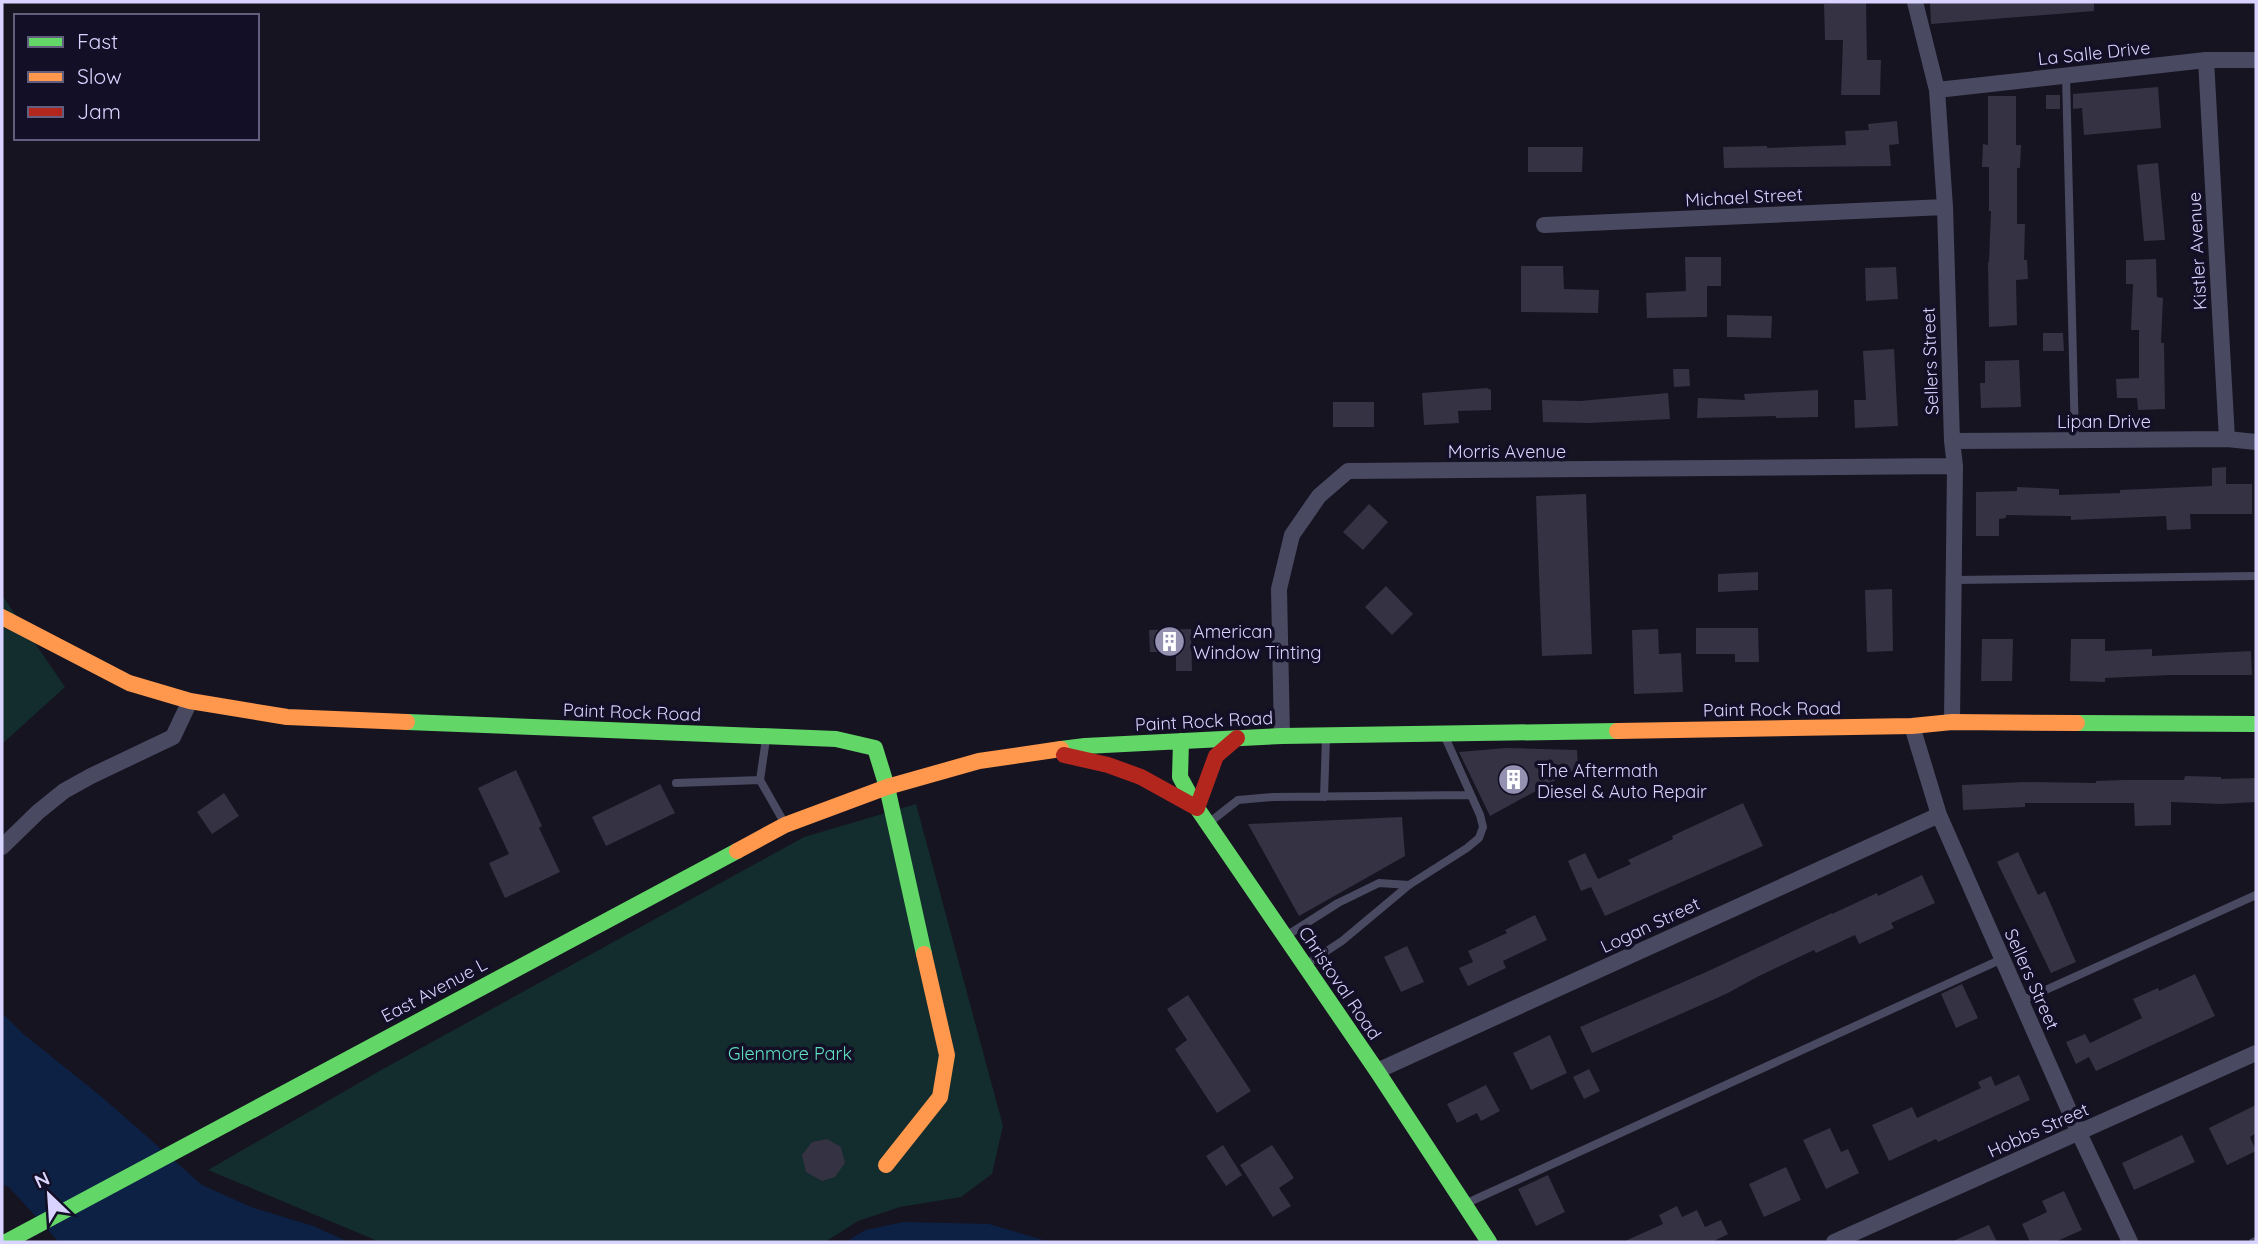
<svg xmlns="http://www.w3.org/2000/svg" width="2258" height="1244" font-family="Quicksand,sans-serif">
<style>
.green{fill:#132c2d}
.water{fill:#0d2144}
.building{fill:#343243}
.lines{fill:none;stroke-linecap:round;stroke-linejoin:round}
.lane{stroke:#4a4962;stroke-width:8}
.street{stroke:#4a4962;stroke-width:16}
.fast{stroke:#63d668;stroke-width:16}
.slow{stroke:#ff974d;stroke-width:16}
.jam{stroke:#b3261e;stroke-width:16}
.labels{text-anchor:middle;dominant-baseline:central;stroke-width:7;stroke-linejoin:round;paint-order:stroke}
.street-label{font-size:18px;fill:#d9d4ff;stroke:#130f26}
.poi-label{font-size:18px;fill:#d9d4ff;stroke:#130f26;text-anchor:start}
.park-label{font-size:18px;fill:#5fe0c0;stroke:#130f26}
</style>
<rect width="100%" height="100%" fill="#161421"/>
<path class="green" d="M2,595l63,92 -63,57z
M916,804l87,322 -11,48 -31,23 -61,10 -42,14 -33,21h-445l-172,-72 175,-101 421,-232z"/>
<path class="water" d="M2,1013l20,20 81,65 99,87 49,22 62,19 36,16h-290l-50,-55 -7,-2z
M904,1222l85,2 61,18h-204l19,-12z"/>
<path class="building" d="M1930,2h164v9l-163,13z
M1866,3l1,57h14l-1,35h-39l2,-55h-18l-1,-36z
M2158,87l3,41 -77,7 -2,-27 -9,1v-15z
M2046,95h14v14h-14z
M1988,96h28v49h5l-1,23h-3v56h8l-1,36h3l1,19 -12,1 1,45 -28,2 -1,-65h1l2,-51h-2v-44h-7l1,-23 5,1z
M1897,121l2,23 -10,1 2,21 -167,2 -1,-21 44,-1v2l79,-3 -1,-14 24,-1 -1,-6z
M1528,147h55l-1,25h-54z
M2158,163l7,77 -21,1 -7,-76z
M1685,257h36v29h-14v31l-60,1 -1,-25 40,-2z
M2156,259l1,38 6,1 -2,45h3l1,66 -27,1 -1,-12h-20l-1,-19 23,-1v-48h-8l2,-46h-7v-24z
M1521,266h42l1,23 35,1 -1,23 -77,-1z
M1896,267l2,32 -32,2 -1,-33z
M1727,315l45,1 -1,22 -44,-1z
M2043,333h20l1,18h-21z
M1894,349l4,77 -43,2 -1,-28h12l-3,-49z
M2019,360l2,47 -40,1 -1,-25h5v-22z
M1673,369h16l1,17 -16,1z
M1487,388l4,2v20l-33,1 1,12 -35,2 -2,-32z
M1818,390v27l-42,1v-2l-79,2 1,-20 47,2 -1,-6z
M1668,393l2,26 -81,4 -46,-1 -1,-22 38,1z
M1333,402h41v25h-41z
M2226,467v17h26v30h-62l1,15 -24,1 -1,-14 -95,4v-4l-65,-1v3l-7,1v17h-23v-44l41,-1v-4l42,2v6l61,-2v-3l92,-4v-18z
M1586,494l6,160 -50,2 -6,-160z
M1369,504l19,18 -25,28 -20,-18z
M1758,572v18l-40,2v-18z
M1386,586l27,28 -21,21 -27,-28z
M1892,589l1,62 -26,1 -2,-62z
M1696,628h62l1,34h-24v-8h-39z
M1191,629l1,42h-16v-19h-26l-1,-22z
M1658,629l1,25 22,-1 2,39 -49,2 -2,-64z
M1982,639h31l-1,42h-31z
M2071,639h34v12l47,-2v7l99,-5 1,24h-81l-66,3v4l-35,-1z
M1506,748l71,2 1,18 -88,48 -31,-64z
M516,770l26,56 -3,2 21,44 -55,26 -16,-35 20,-9 -31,-66z
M2185,776l36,1v2l35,-1v24l-36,2 -49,-2v23l-36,1 -1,-23h-109v4l-62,3 -1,-25 62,-3 72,1v-2l27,-1h61z
M660,784l15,29 -69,33 -14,-29z
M224,793l15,23 -27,18 -15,-22z
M1743,803l20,43 -158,70 -14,-29 -10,4 -13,-30 17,-8 13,26 33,-15 -3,-4 45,-21 -1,-3z
M1402,817l3,39 -106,60 -51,-92z
M2018,852l20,43 7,-4 31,71 -25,11 -54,-111z
M1922,875l13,28 -44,20 3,5 -35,16 -4,-9 -39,18 -2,-3 -55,26 -33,18 -134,59 -12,-26 124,-54 128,-60v1l45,-21 1,3z
M1535,915l12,25 -44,21 3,7 -38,18 -9,-18 14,-6 -5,-11 39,-18 -2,-3z
M1407,946l17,36 -23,10 -17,-35z
M2195,974l20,42 -119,55 -7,-14 -13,7 -10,-22 19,-8 5,9 52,-25 -9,-19 25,-11 1,3z
M1962,984l16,34 -22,10 -15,-34z
M1188,995l63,96 -34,22 -42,-64 12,-9 -20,-31z
M1550,1035l17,38 -36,17 -18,-37z
M1589,1069l11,22 -16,8 -11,-22z
M2019,1075l11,25 -92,42 -2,-3 -47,22 -17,-36 40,-18 5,11 64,-30 -3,-6 13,-6 4,10z
M1486,1085l14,26 -19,10 -4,-8 -20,10 -10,-19z
M2256,1105v28l-6,4 6,14 -29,14 -18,-37z
M1830,1128l11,24 7,-3 11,24 -33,16 -23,-49z
M2182,1135l13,27 -61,28 -12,-27z
M827,1139l14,8 4,16 -10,14 -13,4 -16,-9 -4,-17 10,-13z
M1223,1145l19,30 -16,11 -20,-30z
M1272,1145l22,33 -15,10 12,18 -18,11 -33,-52z
M1786,1167l15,33 -37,17 -15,-33z
M1548,1175l17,37 -29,14 -18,-37z
M2064,1191l18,39 -27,12h-25l-8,-18 25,-12 -5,-11z
M1677,1206l5,11 15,-7 8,17 16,-7 7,14 -16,8h-89l40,-18 -4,-9z
M1989,1225l8,17h-46z"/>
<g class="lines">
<path class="lane" d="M2066,76l9,364
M1954,580l302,-4
M766,739l-6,41 25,44
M676,783l84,-3
M1324,797l2,-59
M1210,822l28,-22 35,-3 197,-2
M1286,936l52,-33 41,-20 30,2
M1307,964l35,-23 67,-56 58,-37 12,-10 4,-11 -3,-12 -35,-78
M2021,1001l235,-106
M1467,1203l535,-244
M2253,1242l3,-1"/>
<path class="street" d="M1915,2l22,88 8,117 7,234 3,25 -3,256
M2206,60l21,379
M1937,90l269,-30h50
M1544,225l401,-18
M1952,441l275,-2 29,3
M1912,726l27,89 140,318 51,109
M1282,736l-3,-147 13,-54 27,-39 29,-25 607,-5
M2,847l36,-35 26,-21 27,-15 82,-39 17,-36
M1377,1071l562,-256
M1834,1242l422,-189"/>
<path class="fast" d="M407,722l429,17 39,9 12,39 37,167
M2077,723l179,1
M1181,741l-1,36 17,31 180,263 112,171
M1061,749l24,-3 197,-10 335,-5
M6,1242l731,-391"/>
<path class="slow" d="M2,617l127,66 61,18 97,16 120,5
M1617,731l295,-5 40,-4 125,1
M737,851l48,-26 102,-38 92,-26 82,-12
M886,1165l54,-68 7,-42 -23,-101"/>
<path class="jam" d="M1064,755l44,10 33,12 56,31 19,-52 21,-18"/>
</g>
<defs>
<symbol id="building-disc" viewBox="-11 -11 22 22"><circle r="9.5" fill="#9591b1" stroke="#130f26"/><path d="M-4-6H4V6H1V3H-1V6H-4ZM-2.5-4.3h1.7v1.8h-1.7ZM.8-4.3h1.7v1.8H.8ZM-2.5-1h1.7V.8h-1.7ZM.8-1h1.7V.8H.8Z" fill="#fff"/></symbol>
</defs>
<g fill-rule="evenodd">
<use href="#building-disc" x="1152" y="624" width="35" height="35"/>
<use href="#building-disc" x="1496" y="762" width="35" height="35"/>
</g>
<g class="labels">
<g class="street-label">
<text transform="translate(2094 53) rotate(-6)">La Salle Drive</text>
<text transform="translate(1744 197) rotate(-3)">Michael Street</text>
<text transform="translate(2197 251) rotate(-93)">Kistler Avenue</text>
<text transform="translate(1930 361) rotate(-92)">Sellers Street</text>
<text x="2104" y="421">Lipan Drive</text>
<text x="1507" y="451">Morris Avenue</text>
<text transform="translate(1772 709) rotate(-1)">Paint Rock Road</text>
<text transform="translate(632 712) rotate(2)">Paint Rock Road</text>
<text transform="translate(1204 721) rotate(-3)">Paint Rock Road</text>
<text transform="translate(1650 925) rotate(-25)">Logan Street</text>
<text transform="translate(2032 979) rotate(66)">Sellers Street</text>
<text transform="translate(1340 983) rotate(56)">Christoval Road</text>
<text transform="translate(434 990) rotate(-28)">East Avenue L</text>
<text transform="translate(2038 1130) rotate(-24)">Hobbs Street</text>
</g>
<g class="poi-label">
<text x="1193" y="631">American<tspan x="1193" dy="21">Window Tinting</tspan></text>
<text x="1537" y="770">The Aftermath<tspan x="1537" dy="21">Diesel &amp; Auto Repair</tspan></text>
</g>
<g class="park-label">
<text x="790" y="1053">Glenmore Park</text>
</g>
</g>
<rect width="2258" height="1244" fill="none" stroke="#d9d4ff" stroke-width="7"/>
<rect x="14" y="14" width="245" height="126" fill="#130f26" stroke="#625e7d" stroke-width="2"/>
<rect x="28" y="37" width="35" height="10" fill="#63d668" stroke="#625e7d" stroke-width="2"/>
<text x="77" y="49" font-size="21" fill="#d9d4ff">Fast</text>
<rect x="28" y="72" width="35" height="10" fill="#ff974d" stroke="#625e7d" stroke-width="2"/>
<text x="77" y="84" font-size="21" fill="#d9d4ff">Slow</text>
<rect x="28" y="107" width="35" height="10" fill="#b3261e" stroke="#625e7d" stroke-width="2"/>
<text x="77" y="119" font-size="21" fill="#d9d4ff">Jam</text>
<g transform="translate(49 1195) rotate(335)" stroke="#130f26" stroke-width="5" paint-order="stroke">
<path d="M0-5L12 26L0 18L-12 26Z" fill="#d9d4ff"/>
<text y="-10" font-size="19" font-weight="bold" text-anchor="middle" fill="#d9d4ff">N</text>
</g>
</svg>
